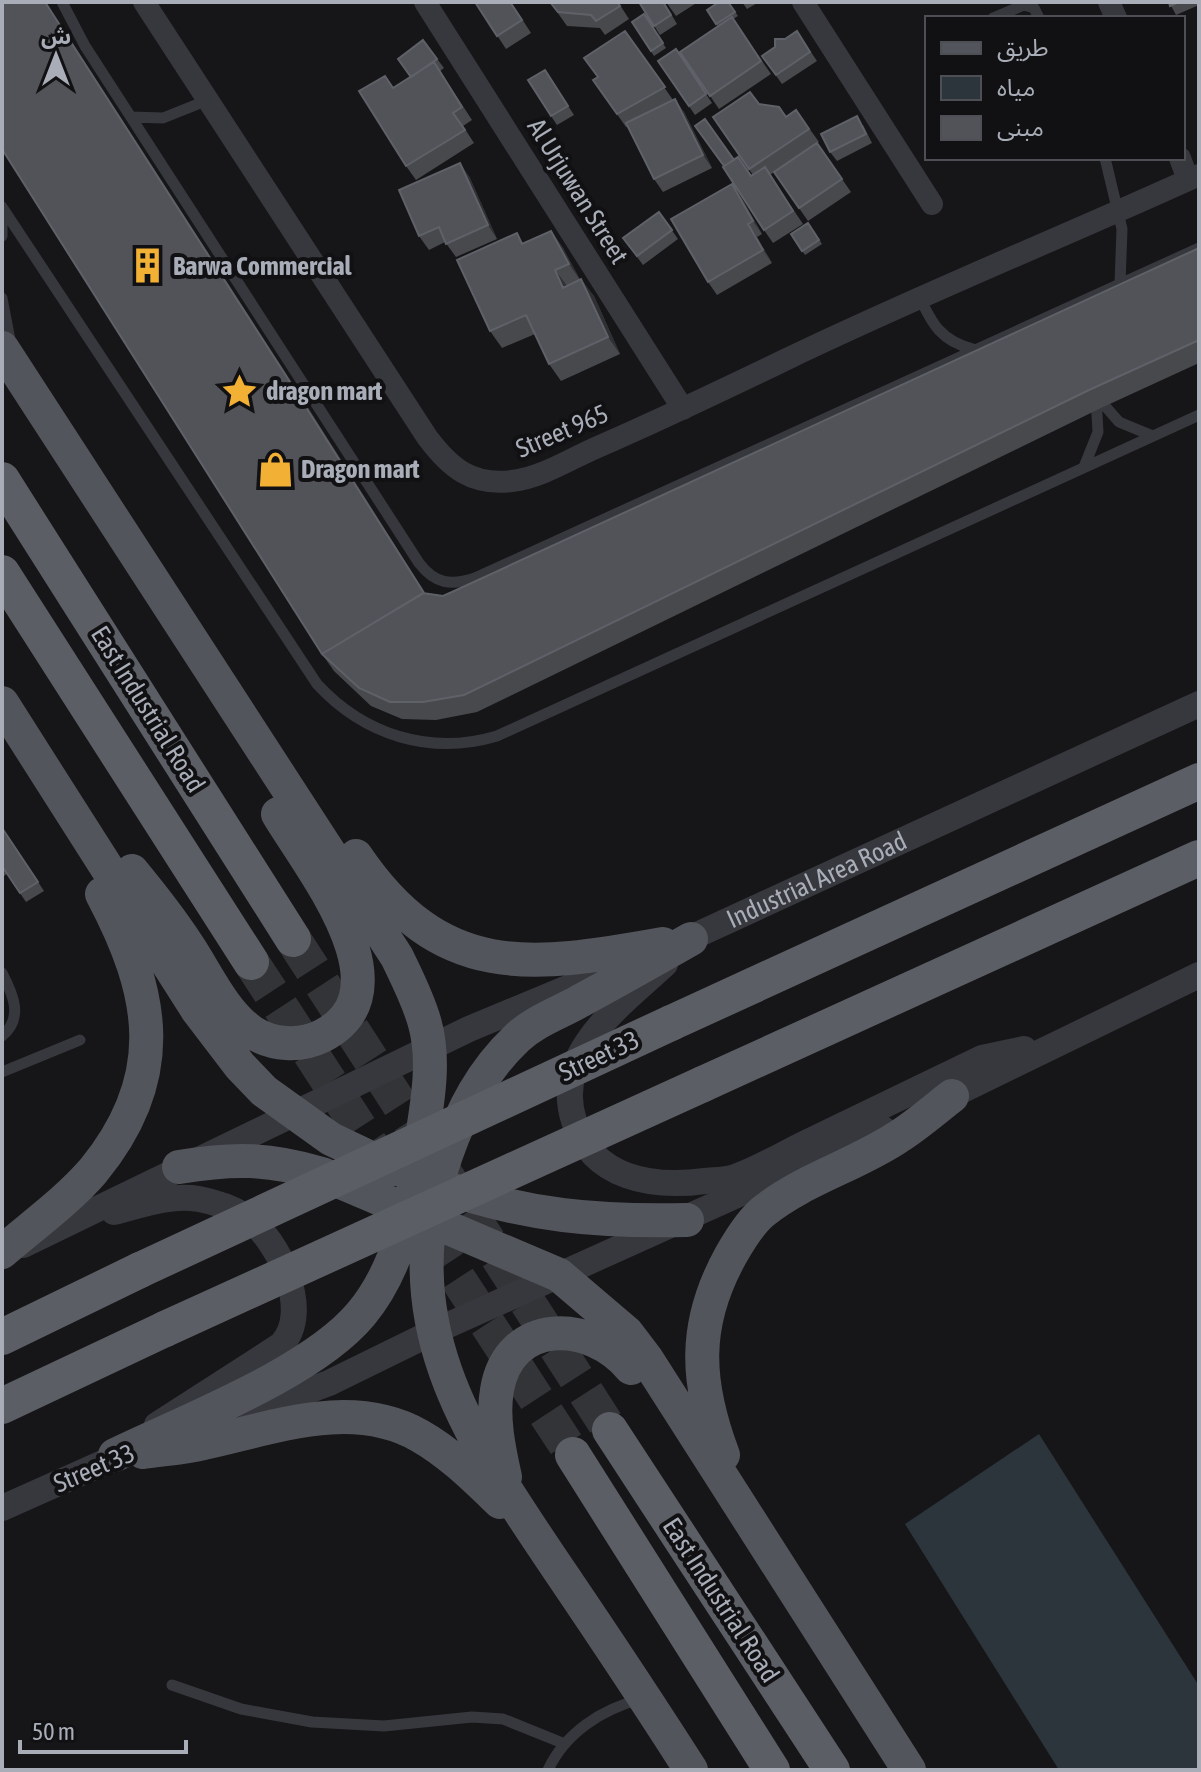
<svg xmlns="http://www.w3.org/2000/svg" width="1201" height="1772" font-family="'Asap Condensed','Noto Sans Arabic',sans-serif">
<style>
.water{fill:#2c353c}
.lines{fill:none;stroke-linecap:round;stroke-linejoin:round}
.trunk-tunnel{stroke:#333438;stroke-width:36;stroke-dasharray:36 18;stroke-linecap:butt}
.service{stroke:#37383d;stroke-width:11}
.minor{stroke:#37383d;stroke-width:22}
.tertiary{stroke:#37383d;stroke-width:26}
.primary{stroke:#53555c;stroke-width:34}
.trunk{stroke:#5b5e65;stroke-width:36}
.trunk-bridge{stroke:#5b5e65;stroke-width:36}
.wall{fill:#47494d}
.shaded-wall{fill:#2f3033}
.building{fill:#525359;stroke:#5f6168;stroke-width:2}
.labels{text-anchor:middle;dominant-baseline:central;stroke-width:8;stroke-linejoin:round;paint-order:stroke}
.street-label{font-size:26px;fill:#a8adb8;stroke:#111113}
.poi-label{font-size:26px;font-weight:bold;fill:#a8adb8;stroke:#111113;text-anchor:start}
</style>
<rect width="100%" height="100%" fill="#161618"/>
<path class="water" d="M1039,1434l160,252v84h-140l-154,-246z"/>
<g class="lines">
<path class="trunk-tunnel" d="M293,939l317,491
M251,962l322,493"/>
<path class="service" d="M62,2l23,44 334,517c16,21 32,23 56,15l724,-330
M993,18l31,-13 10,3 5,10
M131,117l32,1 45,-18
M1105,158l17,71 -2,55
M2,207l315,477c47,51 113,72 180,52l702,-321
M2,236v-28
M919,296c13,28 22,45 54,53
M2,298l9,47
M1099,399l20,23 34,14
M1084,467l14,-35 -2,-34
M2,973c11,21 22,45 0,63
M2,1072l78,-32
M172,1685l69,24 71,13 72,4 88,-9 31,2 62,25
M548,1770c17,-37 54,-61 93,-71"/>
<path class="minor" d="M144,2l283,435c23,31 45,49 85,44 27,-3 55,-20 79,-31 67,-29 132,-60 198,-92 135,-65 274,-121 410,-183
M425,2l258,407
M803,2l129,202
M1109,2l7,16
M1180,158l8,22"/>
<g class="tertiary">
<path id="s1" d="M673,946l526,-242"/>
<path d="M665,964c-45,42 -113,89 -91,157 19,58 78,67 131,60 9,-1 21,-1 30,-4 26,-9 51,-25 77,-37 56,-27 113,-54 170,-82l42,-9"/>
<path d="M936,1103l263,-128"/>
<path d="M114,1212c27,-7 57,-18 85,-13 16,3 33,9 46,17 34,23 68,96 36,129l-124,80"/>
<path d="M23,1245l446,-216 149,-62"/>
<path d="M221,1423l108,-40 104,-51 450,-203"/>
<path d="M2,1508l128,-57"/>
</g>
<path class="primary" d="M2,348l395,609c10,21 22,44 28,67 11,40 1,86 -5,126 -8,56 -22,120 -59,164 -49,59 -176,107 -246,141
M2,703l196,308 42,55 24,25 67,48 63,30
M356,856c85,125 173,112 307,88
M132,871c19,23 38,47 55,73 19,28 36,68 65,88 20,13 48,15 70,4 89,-45 -12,-168 -44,-222
M691,939c-37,21 -74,42 -111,62 -21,12 -45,20 -63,37 -35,33 -55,72 -71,117 -58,170 24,283 115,418 44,65 88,131 130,197
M179,1167c55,-9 89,-9 143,7l237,101 68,58 19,25 263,412
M443,1187c85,29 155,35 244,33
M2,1252c30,-26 65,-51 91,-81 77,-94 62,-177 9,-277
M143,1452c20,-3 41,-4 61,-9 69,-15 148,-46 216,-7 30,17 55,42 80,66
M723,1455c-27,-72 -31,-130 8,-200 8,-14 20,-34 33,-44 40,-32 92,-46 134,-74 19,-12 36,-27 54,-41
M505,1477c-6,-27 -13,-60 -8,-87 12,-72 93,-71 134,-22"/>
<path class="trunk" d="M2,480l291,459
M2,573l249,389
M671,1023l528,-242
M703,1084l496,-226
M2,1337l138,-67
M2,1406l163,-77
M610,1430l222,340
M573,1455l199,315"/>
<path class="trunk-bridge" d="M140,1270l531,-247
M165,1329l538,-245"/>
</g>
<path class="wall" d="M475,2h36l20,31 -25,16z
M533,2h85l11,17 -24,16 -5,-7 -33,-2 -17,-24 -16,2z
M639,2h25l13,22 -17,11z
M666,2h32l-22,14z
M728,2l10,14 -5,3 38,55 -52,35 -39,-57 38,-25 -11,-17z
M742,2h17l-12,7z
M1169,2h30v3l-23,10z
M644,14l22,34 -12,8 -22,-34z
M625,31l48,69 11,12 28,56 -49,24 -9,-13 -26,-53 -2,1 -33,-47 5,-3z
M797,31l20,30 -35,23 -20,-28z
M423,40l21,28 -4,3 32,49 -9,6 11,17 -58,37 -10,-14 -13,-78 18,-11z
M676,49l36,54 -17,12 -37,-54z
M545,70l29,45 -17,10 -6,-9z
M759,104l27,13 10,-7 23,32 -2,1 34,49 -43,29 -34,-49 -4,3 33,49 -30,19 -9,-13 -30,-70 18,16 1,-1 -40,-58z
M863,125l9,18 -35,18 -7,-9z
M469,176l28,63 -41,18 -11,-15 -16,8 -10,-14z
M741,197l21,37 -5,3 15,26 -55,32 -9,-13z
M659,212l19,27 -35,26 -20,-27z
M808,223l14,21 -17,11 -14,-21z
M551,231l12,17 17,32 14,16 26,58 -59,27 -12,-17 -14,-30 -33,14 -12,-17 34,-88z
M1199,248v115l-98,45 -624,304 -41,8 -34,-1 -31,-13 -37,-35 -12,-17 -29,-270 132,209 18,3z
M2,827l42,64 -18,11 -19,-28 -5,3z"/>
<path class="shaded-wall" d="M50,8l243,376 143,226 -10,-13z
M675,99l9,13 28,56 -9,-13z
M460,163l9,13 28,63 -9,-14z
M732,184l9,13 21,37 -9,-13z
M748,224l9,13 15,26 -9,-13z
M551,231l12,17 18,33 -12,-17z
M555,270l13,17 -5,1z
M581,279l13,17 26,58 -12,-17z"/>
<path class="building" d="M2,2h43l238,369 141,222 -102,61 -320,-505z
M475,2h35l12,18 -25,16z
M550,2h67l3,4 -24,15 -5,-6 -33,-3z
M639,2h24l8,13 -17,11z
M719,2h9l7,10 -19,12 -9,-14z
M1169,2h10l-9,4z
M644,14l19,29 -12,8 -19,-29z
M732,17l29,44 -51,35 -30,-44z
M625,31l40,56 -48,27 -24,-34 5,-3 -14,-19z
M797,31l13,21 -34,23 -14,-19 13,-9v-8h10z
M423,40l14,19 -26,18 -13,-18z
M676,49l30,45 -17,12 -31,-45z
M434,62l28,45 -9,6 12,17 -59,36 -47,-75 26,-15 8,12z
M545,70l23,36 -17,10 -23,-36z
M750,92l9,12 20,3 7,10 10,-7 13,19 -60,40 -36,-52z
M675,99l28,56 -49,24 -28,-56z
M857,116l9,18 -36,18 -9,-18z
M705,119l29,41 -10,6 -29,-40z
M817,143l25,36 -43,29 -25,-36z
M738,157l13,19 14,-9 28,44 -29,19 -41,-63z
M460,163l28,62 -42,19 -7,-17 -20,9 -20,-46z
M732,184l21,37 -5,3 15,26 -55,32 -37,-63z
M659,212l13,18 -35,26 -14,-18z
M808,223l11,17 -17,11 -11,-17z
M551,231l18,33 -14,6 8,18 18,-9 27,58 -59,27 -23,-49 -36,16 -33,-71 60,-27 5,11z
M1199,248v92l-110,50 -625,305 -41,7h-33l-31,-14 -37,-34 101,-61 20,3 9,-4z
M2,828l36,54 -18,11 -18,-27z"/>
<defs>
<symbol id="building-bare" viewBox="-9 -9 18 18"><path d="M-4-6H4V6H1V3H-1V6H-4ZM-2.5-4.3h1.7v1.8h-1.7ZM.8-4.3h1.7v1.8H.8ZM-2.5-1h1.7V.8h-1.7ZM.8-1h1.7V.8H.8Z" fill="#f2b134" stroke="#111113" stroke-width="2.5" paint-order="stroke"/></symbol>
<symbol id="sight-bare" viewBox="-9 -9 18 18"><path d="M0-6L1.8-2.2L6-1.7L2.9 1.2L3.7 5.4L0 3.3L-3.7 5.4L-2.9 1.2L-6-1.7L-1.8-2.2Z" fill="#f2b134" stroke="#111113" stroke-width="2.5" paint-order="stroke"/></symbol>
<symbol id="shop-bare" viewBox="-9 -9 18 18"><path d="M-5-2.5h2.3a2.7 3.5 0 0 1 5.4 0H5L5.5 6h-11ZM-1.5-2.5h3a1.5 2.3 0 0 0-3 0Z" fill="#f2b134" stroke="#111113" stroke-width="2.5" paint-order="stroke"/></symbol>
</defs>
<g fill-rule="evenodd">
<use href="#building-bare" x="122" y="240" width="51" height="51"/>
<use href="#sight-bare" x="214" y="366" width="51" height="51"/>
<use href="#shop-bare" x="250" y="444" width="51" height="51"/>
</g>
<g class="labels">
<g class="street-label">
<text transform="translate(578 191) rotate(58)">Al Urjuwan Street</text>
<text transform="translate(562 431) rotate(-23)">Street 965</text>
<text transform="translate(148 709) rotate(58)">East Industrial Road</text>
<text stroke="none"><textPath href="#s1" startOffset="158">Industrial Area Road</textPath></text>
<text transform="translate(599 1056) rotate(-25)">Street 33</text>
<text transform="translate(94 1468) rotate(-23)">Street 33</text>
<text transform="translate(721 1600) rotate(57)">East Industrial Road</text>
</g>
<g class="poi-label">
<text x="173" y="266">Barwa Commercial</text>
<text x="266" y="391">dragon mart</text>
<text x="301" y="469">Dragon mart</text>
</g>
</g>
<rect width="1201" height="1772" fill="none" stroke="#a8adb8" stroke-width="8"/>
<rect x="925" y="16" width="260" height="144" fill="#111113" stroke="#4d4f55" stroke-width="2"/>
<rect x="941" y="42" width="40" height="12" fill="#53555c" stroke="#4d4f55" stroke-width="2"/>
<text x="997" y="56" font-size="24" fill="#a8adb8">طريق</text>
<rect x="941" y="76" width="40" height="24" fill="#2c353c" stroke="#4d4f55" stroke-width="2"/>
<text x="997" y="96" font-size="24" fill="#a8adb8">مياه</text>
<rect x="941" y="116" width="40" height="24" fill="#525359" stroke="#4d4f55" stroke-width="2"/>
<text x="997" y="136" font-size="24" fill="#a8adb8">مبنى</text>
<g transform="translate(56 56)" stroke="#111113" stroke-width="6" paint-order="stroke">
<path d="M0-6L14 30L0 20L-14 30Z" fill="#a8adb8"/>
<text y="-12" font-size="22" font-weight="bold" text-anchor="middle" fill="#a8adb8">ش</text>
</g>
<path d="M20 1740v12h166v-12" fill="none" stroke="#a8adb8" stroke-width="4"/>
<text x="32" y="1740" font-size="24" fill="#a8adb8" stroke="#111113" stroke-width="6" paint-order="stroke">50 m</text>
</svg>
